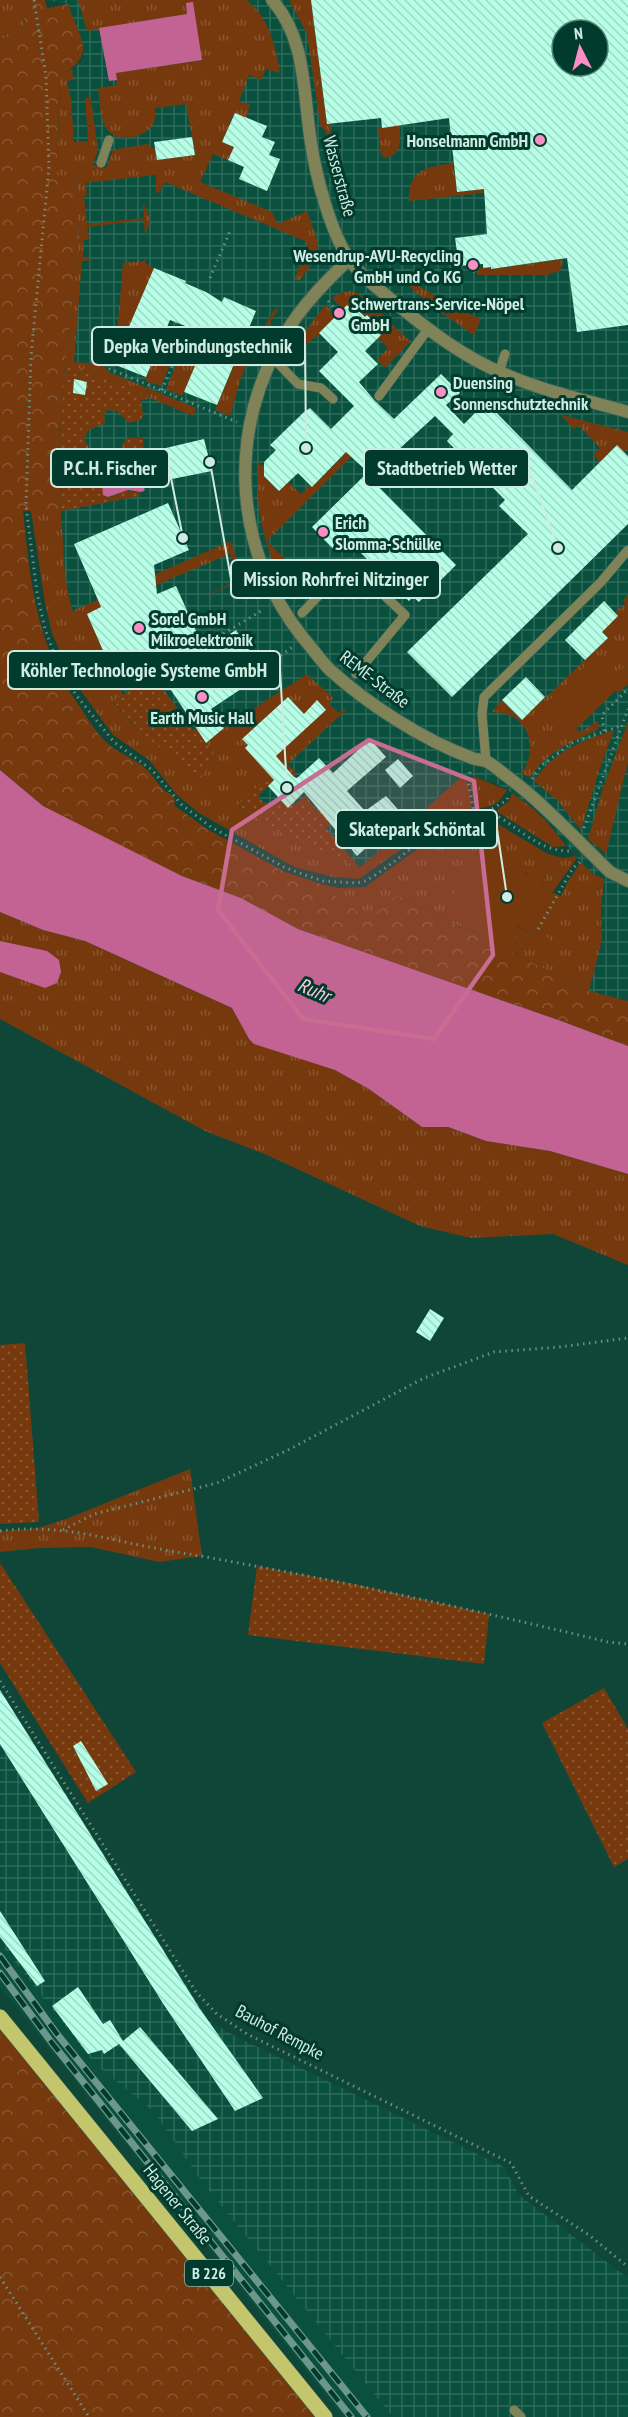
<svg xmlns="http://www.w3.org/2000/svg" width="628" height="2417" font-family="'PT Sans Narrow',sans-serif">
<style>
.built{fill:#0a503e}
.industrial{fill:url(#industrial-grid);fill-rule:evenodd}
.grass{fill:url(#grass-tufts)}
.forest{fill:url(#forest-crowns)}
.park{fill:url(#park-dots)}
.pitch{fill:#76390e}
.water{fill:#c26393}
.building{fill:url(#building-back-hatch);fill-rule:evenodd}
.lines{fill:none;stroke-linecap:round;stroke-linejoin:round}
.service-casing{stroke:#326456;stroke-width:10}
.minor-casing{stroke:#326456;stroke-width:14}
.primary-casing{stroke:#326456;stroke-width:16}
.path{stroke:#669184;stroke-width:3;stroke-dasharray:1.5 4.5;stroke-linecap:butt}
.service{stroke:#808258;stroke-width:9}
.minor{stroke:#808258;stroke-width:12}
.primary{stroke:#c3c66d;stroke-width:15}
.rail-casing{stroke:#6e978b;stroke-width:7}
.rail{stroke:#003b2d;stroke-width:4.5;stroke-dasharray:14;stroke-linecap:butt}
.marked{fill:#c86c91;fill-opacity:0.2;stroke:#c86c91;stroke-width:4.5;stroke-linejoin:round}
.poi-dot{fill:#fb8fc3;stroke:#003b2d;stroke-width:2}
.labels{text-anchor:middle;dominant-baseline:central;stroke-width:6;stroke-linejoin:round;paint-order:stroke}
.shield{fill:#003b2d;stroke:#92b6ab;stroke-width:1.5}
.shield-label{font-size:16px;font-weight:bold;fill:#d0ebe1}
.poi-label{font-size:18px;font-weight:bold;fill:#d0ebe1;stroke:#003b2d;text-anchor:start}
.street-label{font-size:18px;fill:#d0ebe1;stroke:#003b2d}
.water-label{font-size:20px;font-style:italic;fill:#fdc9e0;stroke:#003b2d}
.leader{fill:none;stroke:#d0ebe1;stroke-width:2}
.callout-dot{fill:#d0ebe1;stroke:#003b2d;stroke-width:2}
.callout{fill:#003b2d;stroke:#d0ebe1;stroke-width:2}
.callout-label{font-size:20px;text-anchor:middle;font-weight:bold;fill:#d0ebe1}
</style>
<defs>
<pattern id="industrial-grid" width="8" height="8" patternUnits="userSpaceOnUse" patternTransform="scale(1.5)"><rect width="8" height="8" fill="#0a503e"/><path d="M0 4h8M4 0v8" fill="none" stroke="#2d695a"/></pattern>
<pattern id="grass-tufts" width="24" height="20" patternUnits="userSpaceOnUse" patternTransform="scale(1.5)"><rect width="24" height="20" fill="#76390e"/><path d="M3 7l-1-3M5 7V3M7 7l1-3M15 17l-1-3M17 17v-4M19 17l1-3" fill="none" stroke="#885631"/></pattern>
<pattern id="forest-crowns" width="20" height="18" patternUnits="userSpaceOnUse" patternTransform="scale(1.5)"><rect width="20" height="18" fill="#76390e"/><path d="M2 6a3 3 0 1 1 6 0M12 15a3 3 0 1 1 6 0" fill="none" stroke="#885631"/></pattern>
<pattern id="park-dots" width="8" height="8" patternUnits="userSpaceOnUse" patternTransform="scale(1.5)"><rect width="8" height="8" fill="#76390e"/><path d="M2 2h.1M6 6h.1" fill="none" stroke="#885631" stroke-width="1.8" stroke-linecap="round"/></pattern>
<pattern id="building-back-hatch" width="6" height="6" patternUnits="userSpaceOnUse" patternTransform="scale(1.5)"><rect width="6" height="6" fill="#b6fee5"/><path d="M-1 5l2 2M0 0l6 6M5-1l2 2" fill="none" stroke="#9ed9c5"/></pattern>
</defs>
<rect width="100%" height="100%" fill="#0f4637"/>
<path class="built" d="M0,1943l95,121 59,48 50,71 189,234h-50l-343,-430z"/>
<path class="industrial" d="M45,0h583v1001l-39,-10 13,-51 -1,-31 3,-29 -12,-7 -15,-15 -33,-41 -13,-12 -32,-20 -26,-9 -3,6 -10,-4 -100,90 -217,-134 -72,-122 -6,-36 -4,-65 -1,-76 5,-73 -5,-287 15,-7 8,-10v-13l-15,-41zM562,30h36v36h-36z
M0,1689l209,332 26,15 269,131 15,28 109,83v139h-235l-190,-234 -49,-71 -59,-48 -95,-121z"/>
<path class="grass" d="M0,0h22l4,34 -26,5z
M78,0h169c23,20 28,44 33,73l-14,-4 -5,11 -12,-5 -10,26 11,4 -4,13 -12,-5 -12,29 12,5 -6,13 -15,-6 -13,28 72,30 6,12 29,-13c13,39 19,35 -8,70l-4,-2 12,-37 -142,-60 -6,11 -3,-1v-17l-70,8 1,12 -3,1 3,28 57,-6 -1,-14c7,9 9,20 2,30l-1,-14 -57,7 2,12 -5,1 -1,17 11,3 -12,1 -8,101 27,2 10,9 85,35 -3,8 -128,-54 14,-120 -3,-66h-19l3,-101 12,-6 1,11 -6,1 4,18 3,43 14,-1 -3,-43h6l7,52 -5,15 13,3 7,-18 34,-6 9,6 1,10 38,-6 -9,-50 -31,4c0,6 1,13 -3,18 -10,12 -35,18 -45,3 -8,-11 -7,-29 -9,-41l19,-3 -2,-12 87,-13 -14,-46 -101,17z
M289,0h22l16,124h3l1,9h7v18l-18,-27 -13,-90z
M399,125c2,14 3,32 -15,33l-3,-3 -3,-27z
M453,163l4,29 27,-3v4l-75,8c-1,-33 19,-34 44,-38z
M144,259l2,1 -1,3 9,5 -42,98 -10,-10 1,-10h13l7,-83 21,-2z
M563,259l-2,11 -14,5h-70l-1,-7 15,-1 1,2z
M413,282l36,23 32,14 -7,16 -44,-30 -21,-19z
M350,291c18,2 43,38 61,50l-26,27 -8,-8 11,-12 -10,-10 3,-4 -6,-6 2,-3 -10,-10 -2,2 -8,-7 -3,2 -11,-3 -11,-11 8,-5z
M325,305l11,11 -16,18 -15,11 -5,-7z
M279,308l-29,48 -10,25 -10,35 -15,-6 28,-67 10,3 21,-36z
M164,332l13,17 -16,37 -16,-5z
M203,348l-21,48 -16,-7 16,-37z
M561,415l67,17v17l-4,3 -8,-7 -16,17 -7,-7 7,-7 -21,-22 -5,3z
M321,430l34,23 -88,88 23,23 -11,13c-16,-36 -25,-76 -21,-116l2,5 4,-1v11l15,15 9,-9 13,12 9,-9 2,2 33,-33z
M31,511h30l4,65 7,35 159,-70 10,33 9,20 -5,-4 -4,-9 -38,16 37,-18 -10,-25 -143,60 36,81 -10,7 30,32 74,25 -11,-16 18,-15 83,-54 26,24 -4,6 10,9 5,-4 2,1 -58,54 -3,-2 -47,44 46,28 76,34 100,-90 8,4 4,26 -10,2 -17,8 -86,61 -26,-2 -39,-10 -95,-54 -22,-18 -28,-35 -36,-25 -42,-58 -19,-44 -7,-30z
M628,594v74c-22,0 -47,49 -58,67l6,-6 5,3 16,-11 2,4 -2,5c-24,11 -53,23 -66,47l-10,-3c13,-17 13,-43 -6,-56 -7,-5 -15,-5 -23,-6l10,-12 20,20 86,-82 -6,-6 16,-16 -3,-4 10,-8 -2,-3z
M628,722v40l-22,92 -18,-15 15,-51z
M614,730l-15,41 -18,59 -23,-29 -24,-20c20,-30 47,-40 80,-51z
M473,776l34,14c-9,14 -15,18 -32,18l-5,-26z
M512,793c23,15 38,31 54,53l-13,1 -57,-36 13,-10z
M486,817l62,37 15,4 13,-2 1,2 -25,35 -11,-6 5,-12c-7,-4 -12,0 -19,-2 -17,-3 -33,-18 -46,-29l-24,45 54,45 4,-9 23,13 5,-2 24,-53 14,-21 11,11 12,6 -3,30 1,31 -13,51 -192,-96 -29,26 -47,-37 18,4 26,-1 80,-58 19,-10z
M0,912l43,18 42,11 147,67 17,31 86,31 34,19 53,38h25l39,14 64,10 78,23v91l-75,-31 -82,4 -51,-12 -153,-71 -62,-24 -205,-112z
M190,1469l12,87 -43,6 -68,-15 -52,1 -39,4v-21l38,-3 28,-9z"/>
<path class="forest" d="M22,0h23l2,8 21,-4c11,33 31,52 -8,71l-3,101 19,-1 3,67 -14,120 -5,73 1,76h-38c8,76 13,135 59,199 7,11 15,24 25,33 11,10 26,15 38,25 13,11 11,20 29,28l1,10 32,23 76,42 38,13 47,36 29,-25 192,96 39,10v45l-67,-25 -263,-92 -57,-31 -59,-22 -139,-70 -43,-36v-731l26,-5z
M0,2028l316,389h-316z"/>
<path class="park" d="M65,362l82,34 1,3 -7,1 2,15 -2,5 -12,3 -12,-12 -9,-1 -4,4 1,9 -16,7 -5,8 5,10v8l13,5 21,-12 -1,-5 6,-7h14c2,3 2,23 4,31l-7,1 -11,9v6l-9,1 1,-6c-7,-4 -12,1 -18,5l6,13 7,-1 7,-5 18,1v4l-79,15 -1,-76z
M153,675l40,55 4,-2 20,31 -18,20 -56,-45 -30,-33z
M285,762l10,9v4l-2,1 -7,-7 -28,27 5,6 12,3 7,-4 13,3 10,-8 14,16 9,-8 15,9 -17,15 34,40 -76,-34 -47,-29z
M25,1343l14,179 -39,2v-179z
M0,1563l136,209 -48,31 -88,-140z
M257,1566l97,18 135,30 -5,50 -236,-29z
M604,1688l24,41v130l-14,8 -72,-144z"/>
<path class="pitch" d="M588,663l18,17 14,-11 8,-1v16l-10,9 -3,-2 -45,44 -28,-28z
M481,844l16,8 3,8 27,14 14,-2 5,2 -5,13 21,10 -18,38 6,4 -5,10 -10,-5 3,-6 -22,-13 -5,9 7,4 -6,12 -69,-36z"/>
<path class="water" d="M193,2l9,58 -86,13 1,7 -8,1 -10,-53 88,-14 -1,-11z
M136,472l9,18 -3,2 -14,-2 -20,7 -5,-2 -1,-11c6,-4 12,-9 18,-5l-1,6 8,-1 -1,-6z
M0,770l43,36 139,70 59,22 57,31 263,92 67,25v128l-78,-23 -64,-10 -38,-14h-26l-53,-38 -34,-19 -81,-26 -5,-5 -17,-31 -147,-67 -42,-11 -43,-18z
M0,941l47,10 12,9 2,12 -4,11 -12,5 -45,-16z"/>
<path class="building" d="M311,0h317v325l-51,7 -10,-74 -76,11v-2l-8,1v-4l-24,2 -4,-28 32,-4 -3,-45 -27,3 -8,-74 -67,10 -1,-10 -54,6zM562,30h36v36h-36z
M235,113l32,13 -5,11 13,5 -6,13 11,4 -13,32 -28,-12 5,-12 -16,-7 6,-13 -12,-5z
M192,137l3,18 -38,5 -3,-18z
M154,268l32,13 -1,2 21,9 16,10 2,-5 32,14 -39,94 -33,-13 24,-57 -38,-15 -24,57 -33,-13z
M347,305l7,7 3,-3 8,8 2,-2 10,10 -2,3 6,7 -16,16 13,13 -19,18 16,19 19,18 47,-45 19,19 -14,12 18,19 22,-22 86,88 45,-45 11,11v68l-176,173 -45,-45 121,-118 -29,-28 6,-6 -58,-59 6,-7 -18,-18 -64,59 -25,-23 -34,35 -14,-14 -19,18 -15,-15v-14l12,-12 -6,-5 34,-33 6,-4 21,21 23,-23 -35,-35 19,-19 -19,-19z
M74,379l13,3 -2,13 -12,-2z
M204,439l8,32 -60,12 -4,-15 9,-2 -4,-15z
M366,474l90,91 -37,37 -6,-5 -4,4 -11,-10 5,-5 -25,-26 -5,5 -27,-27 -12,12 -22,-23z
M168,503l21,47 -35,15 3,29 19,-8 25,56 4,-3 5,8 26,-17 21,32 5,-2 10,15 -16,10 -3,-4 -42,28 13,19 -18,15 -43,-65 -4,3 -16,-23 -31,13 -25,-57 14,-7 -27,-63z
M604,601l14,15 -16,16 6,6 -23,22 -20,-20z
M526,677l19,20 -23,23 -20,-20z
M288,697l16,17 13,-14 9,10 -50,46 18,21 3,1 22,-20 14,15 37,-34 16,18 -39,34 18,20 21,-15 17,19 -46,41 -53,-64 -16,16 -20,-22 6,-6 -29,-32 3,-3 -6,-6z
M398,759l15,17 -13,12 -15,-18z
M430,1309l14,9 -14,23 -14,-9z
M0,1690l200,319 63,89 -28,13 -71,-106 -164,-261z
M81,1741l27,43 -12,7 -23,-45z
M0,1911l45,70 -8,5 -37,-49z
M78,1987l25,37 7,-4 13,21 17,-14 78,92 -26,12 -73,-87 -15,10 -2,-4 -14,4 -36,-48z"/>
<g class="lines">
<defs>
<path id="service" d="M101,163l8,-23
M272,357l26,27 23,4 12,11
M499,372l6,-18
M379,396l49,-67
M302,613l48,-50 55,52 -49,59
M486,761l-4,-47 2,-17 117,-115 27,-32
M514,2410l7,7"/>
<path id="minor" d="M272,0c35,39 31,94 39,143 5,33 19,88 38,116 12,18 34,33 50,47 32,26 65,51 103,67 40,18 84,27 126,39
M349,259c-22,22 -46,45 -62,72 -61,97 -55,219 17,308 9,10 17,22 26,31 39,35 93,70 142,88 4,2 9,1 13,3 7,2 13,9 19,13 38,28 72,65 106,98l18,9"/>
<path id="primary" d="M0,2017l325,400"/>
</defs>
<use href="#service" class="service-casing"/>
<use href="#minor" class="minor-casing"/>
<use href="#primary" class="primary-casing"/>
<path class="path" d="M34,0l12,76 3,91 -18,189 -5,150 11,87 8,36 12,33 19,33 38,47 38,28 30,35 29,22 73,40 18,7 21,7 34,2 8,-2c31,-16 77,-64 109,-69 10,-2 22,3 30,8 22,15 39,31 66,31
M473,265l2,10
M210,278l20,-47
M328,301l11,12
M176,322l-6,14c4,11 23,20 32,8 2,-3 2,-7 4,-10
M96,356l14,13 127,53
M162,390l18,-42
M208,643l53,-32
M266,666l28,-20
M604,731l-2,-16 26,-26
M470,772l-2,8 6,32
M532,779l9,-13 31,-23 48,-17
M487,812l20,-12 1,-6
M584,828l44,-119
M538,929l35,-61 7,-6
M63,1530l31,-16 123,-31 71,-33 136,-72 70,-26 65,-5 69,-9
M0,1531c63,-8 110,10 171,20 147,25 292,56 437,91l20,2
M0,1681l196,311 21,22 30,20 264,129 18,33 60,39 39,32
M0,2277l89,140"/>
<use href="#service" class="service"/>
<use href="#minor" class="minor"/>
<use href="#primary" class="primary"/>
<defs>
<path id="rail" d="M0,1956l57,78 310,383
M0,1973l52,70 299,374"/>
</defs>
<use href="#rail" class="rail-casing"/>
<use href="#rail" class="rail"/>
</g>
<path class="marked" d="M369,740l105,41 19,174 -59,84 -131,-20 -85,-109 14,-80z"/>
<g class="poi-dot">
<circle cx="540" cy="140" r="6"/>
<circle cx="473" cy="265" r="6"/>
<circle cx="339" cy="313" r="6"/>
<circle cx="441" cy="392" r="6"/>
<circle cx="323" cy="532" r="6"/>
<circle cx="139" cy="628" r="6"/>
<circle cx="202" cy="697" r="6"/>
</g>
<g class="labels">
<rect class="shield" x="185" y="2260" width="48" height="26" rx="4.5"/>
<g class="shield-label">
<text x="209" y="2273">B 226</text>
</g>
<g class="poi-label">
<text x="528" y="140" text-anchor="end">Honselmann GmbH</text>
<text x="461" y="255" text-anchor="end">Wesendrup-AVU-Recycling<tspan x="461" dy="21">GmbH und Co KG</tspan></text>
<text x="351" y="303">Schwertrans-Service-Nöpel<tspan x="351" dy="21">GmbH</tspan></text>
<text x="453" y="382">Duensing<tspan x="453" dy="21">Sonnenschutztechnik</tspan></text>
<text x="335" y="522">Erich<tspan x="335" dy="21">Slomma-Schülke</tspan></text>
<text x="151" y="618">Sorel GmbH<tspan x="151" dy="21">Mikroelektronik</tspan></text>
<text x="202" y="717" text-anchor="middle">Earth Music Hall</text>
</g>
<g class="street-label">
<text transform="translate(340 176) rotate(75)">Wasserstraße</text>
<text transform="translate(375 679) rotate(37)">REME-Straße</text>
<text transform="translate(280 2032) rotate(28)">Bauhof Rempke</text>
<text transform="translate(178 2204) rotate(51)">Hagener Straße</text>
</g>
<g class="water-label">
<text transform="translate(314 990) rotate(23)">Ruhr</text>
</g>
</g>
<path class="leader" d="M306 448L305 346M558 548L529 468M183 538L169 468M210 462L231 579M287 788L280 670M507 897L497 829"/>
<g class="callout-dot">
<circle cx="306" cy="448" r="6"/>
<circle cx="558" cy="548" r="6"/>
<circle cx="183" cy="538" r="6"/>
<circle cx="210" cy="462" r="6"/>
<circle cx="287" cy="788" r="6"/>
<circle cx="507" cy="897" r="6"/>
</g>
<g class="callout">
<rect x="92" y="327" width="213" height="38" rx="6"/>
<rect x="364" y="449" width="165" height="38" rx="6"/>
<rect x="51" y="449" width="118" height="38" rx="6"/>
<rect x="231" y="560" width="209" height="38" rx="6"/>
<rect x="8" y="651" width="272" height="38" rx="6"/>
<rect x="336" y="810" width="161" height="38" rx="6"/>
</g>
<g class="callout-label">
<text x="198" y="353">Depka Verbindungstechnik</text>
<text x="447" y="475">Stadtbetrieb Wetter</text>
<text x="110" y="475">P.C.H. Fischer</text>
<text x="336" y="586">Mission Rohrfrei Nitzinger</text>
<text x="144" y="677">Köhler Technologie Systeme GmbH</text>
<text x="417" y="836">Skatepark Schöntal</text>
</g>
<g transform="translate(580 48) rotate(354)"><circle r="28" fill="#003b2d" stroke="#538175" stroke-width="1.5"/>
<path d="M0-4.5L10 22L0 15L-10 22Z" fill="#fb8fc3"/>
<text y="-9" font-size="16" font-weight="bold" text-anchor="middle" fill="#d0ebe1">N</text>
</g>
</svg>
